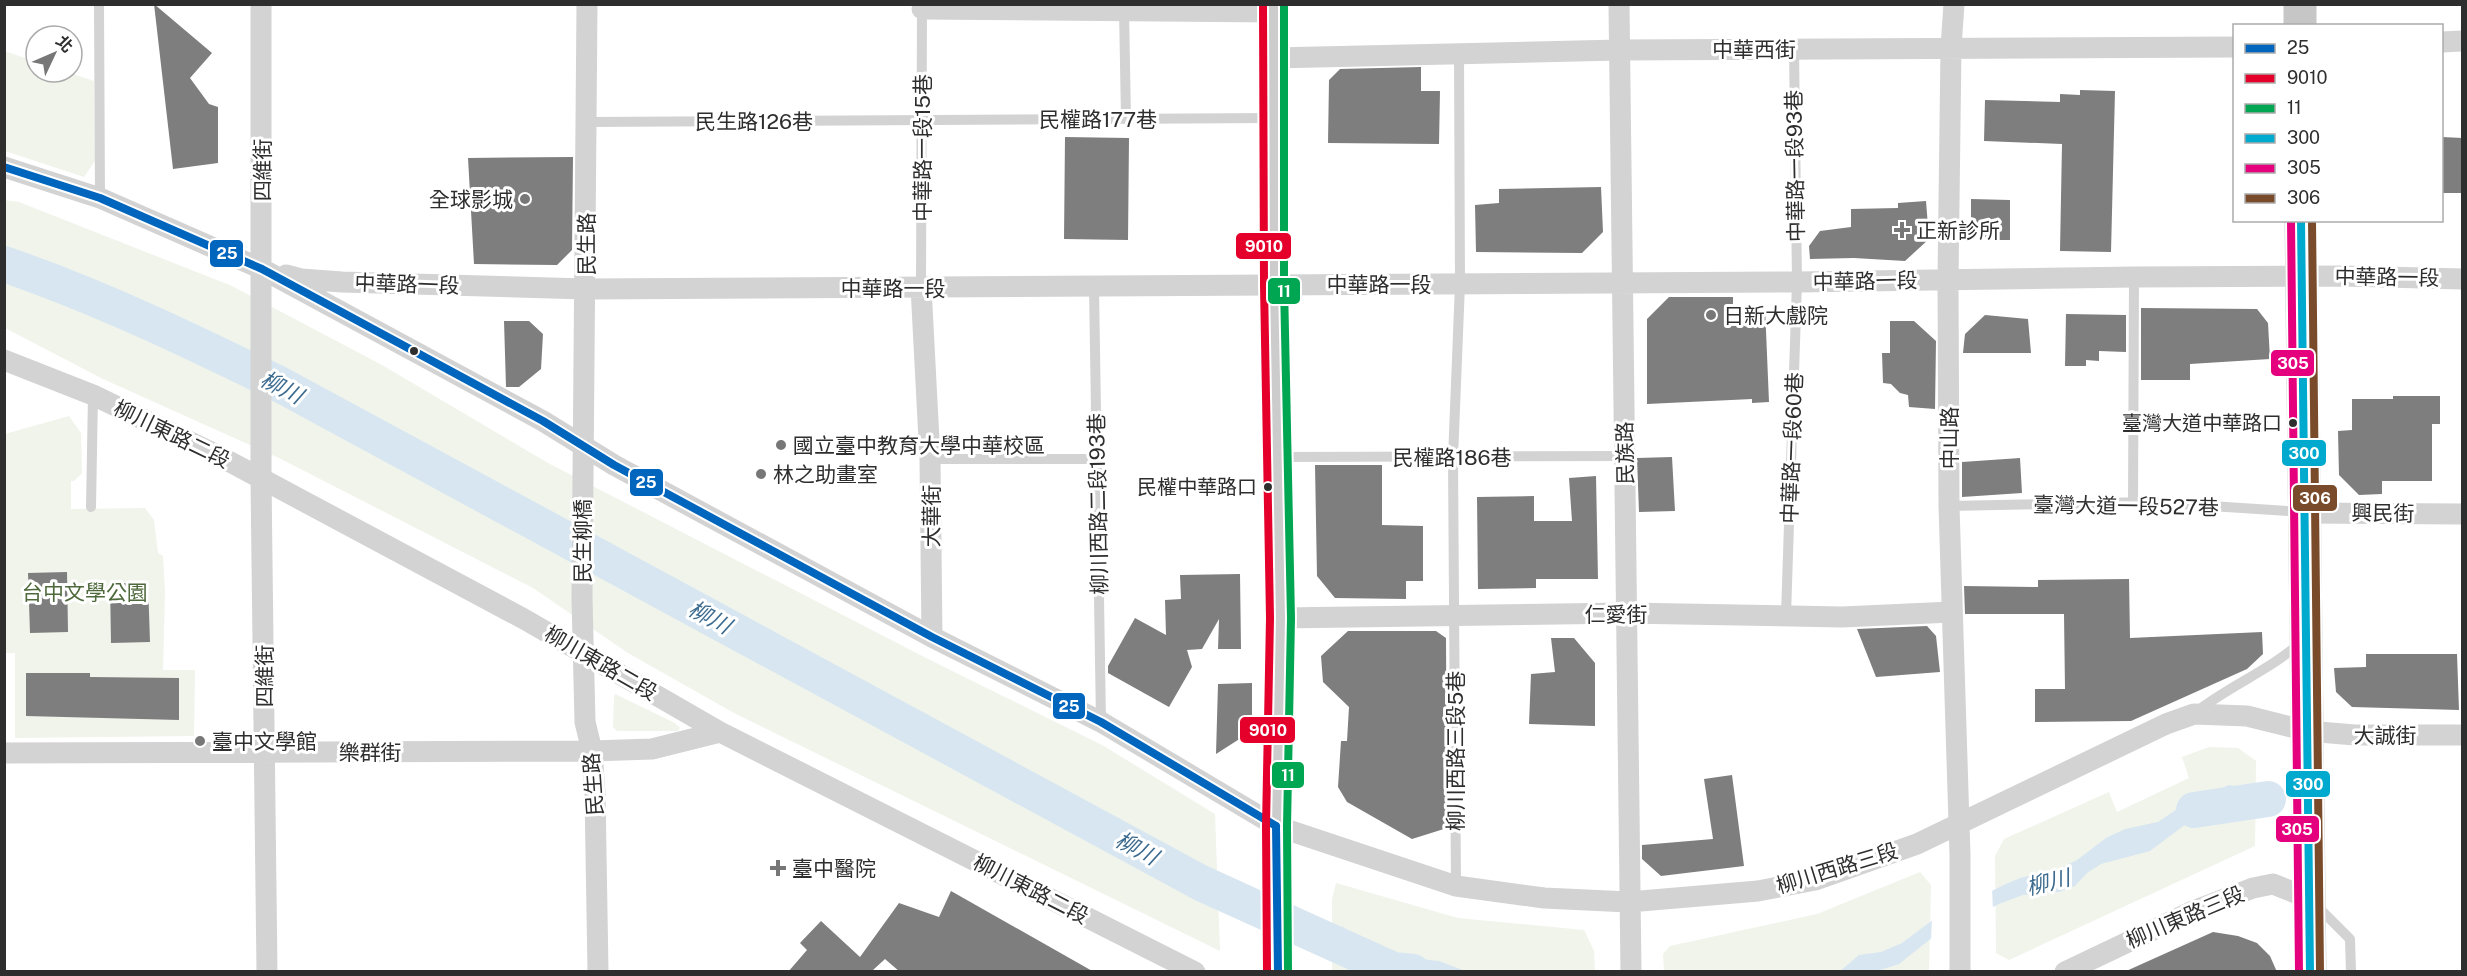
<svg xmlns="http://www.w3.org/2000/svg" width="2467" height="976" font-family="'Public Sans','Noto Sans TC',sans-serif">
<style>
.green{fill:#f0f4eb}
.water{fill:#d8e6f1}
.pier{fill:#fff}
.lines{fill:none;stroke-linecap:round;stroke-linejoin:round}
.river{stroke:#d8e6f1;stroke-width:36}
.building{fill:#7e7e7e}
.lane{stroke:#d3d3d3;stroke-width:10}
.street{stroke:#d3d3d3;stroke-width:21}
.secondary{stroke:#ccc;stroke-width:28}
.primary{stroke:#c6c6c6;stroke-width:33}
.bus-1-casing{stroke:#fff;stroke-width:12}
.bus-2-casing{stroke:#fff;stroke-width:12}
.bus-3-casing{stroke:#fff;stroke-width:12}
.bus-4-casing{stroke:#fff;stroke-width:12}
.bus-5-casing{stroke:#fff;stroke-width:12}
.bus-6-casing{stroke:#fff;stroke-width:12}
.bus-1{stroke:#0065bd;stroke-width:8}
.bus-2{stroke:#e4002b;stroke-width:8}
.bus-3{stroke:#00a651;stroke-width:8}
.bus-4{stroke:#00a9ce;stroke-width:8}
.bus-5{stroke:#e5007d;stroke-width:8}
.bus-6{stroke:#7a4b2a;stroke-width:8}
.poi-dot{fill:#777;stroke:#fff;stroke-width:2}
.bus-dot{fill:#2e2e2e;stroke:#fff;stroke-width:2}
.labels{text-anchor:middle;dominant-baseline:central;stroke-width:6;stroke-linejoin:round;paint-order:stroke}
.bus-label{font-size:20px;fill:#2e2e2e;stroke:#fff;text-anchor:end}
.street-label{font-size:21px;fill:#2e2e2e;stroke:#fff}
.poi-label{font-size:21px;fill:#2e2e2e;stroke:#fff;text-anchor:start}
.park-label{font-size:21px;fill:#4e693b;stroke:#fff}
.water-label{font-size:22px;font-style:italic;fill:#3c6b8f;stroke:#fff}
.line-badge{stroke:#fff;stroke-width:2}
.badge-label{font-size:16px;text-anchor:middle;font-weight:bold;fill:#fff}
</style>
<rect width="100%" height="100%" fill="#fff"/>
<path class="green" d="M5,51l31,11v10h31l27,9 1,80 -11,16 -79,-26z
M4,200l15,2 213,84 150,79 166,98 382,197 172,85 113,69 5,137 -486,-238 -106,-60 -95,-65 -254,-130 -176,-79 -98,-51z
M69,416l12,17 1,40 -8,8h-3v28l74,-1 9,12 4,33 5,3 2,35 -2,79h32l-1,66 -179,2v-85h-10v-219z
M615,694l60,29 5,5 -2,3h-61l-4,-4 1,-30z
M2209,747l29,1 18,13 -1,85 -246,114 -13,-7 -1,-97 9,-17 105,-47 8,20 72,-34 -7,-21z
M1920,872l11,13 -2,86h-265l-1,-17 7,-8 147,-32z
M1336,883l122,35 126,12 10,21 1,20 -263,1v-73z"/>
<path class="water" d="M2229,785l11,2 3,25 -53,9 -40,30 -49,13 -14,9 -12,13 -16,6 -36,3 -24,9 -66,33 -34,27 -22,7 -38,1 20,-17 22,-3 21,-9 32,-24 72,-35 14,-6 39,-9 18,-9 29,-22 19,-9 33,-7 31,-21z
M1342,926l16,14 53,18 28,3 26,10h-97l-22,-7z"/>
<path class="pier" d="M1992,888l1,23 -62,31 1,-26z"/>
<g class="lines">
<path class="river" d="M4,264c96,33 187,77 277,121l920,498 192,87 20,2
M2194,810l74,-11"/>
</g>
<path class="building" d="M154,4l58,49 -22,25 19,26 9,3v56l-45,6z
M1421,67v24h19l-1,53 -111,-1 1,-63 11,-11z
M2080,90l35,1 -4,161 -51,-1 2,-107 -78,-3 1,-41 75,2v-8l20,1z
M1065,137l64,1 -1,102 -64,-1z
M2442,137l21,1v55h-21z
M573,157l-1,93 -15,15 -83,-1 -6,-106z
M1601,187l2,45 -21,21 -106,-1 -1,-47 24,-2v-14z
M1971,199l39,1v40h-22l-17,-15z
M1926,201l3,38 -24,22 -51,-3 -44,1 -1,-13 11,-15 31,-4v-18l47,-1v-5z
M1669,297h64v11l32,-1 4,95 -17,1v-4l-105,5v-85z
M2141,308l116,1 11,14 2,36 -80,5v16h-49z
M2066,314l60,1v37l-27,-1v10l-13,-1v6h-21z
M1985,315l43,4 3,34h-68l2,-19z
M504,321h25l14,13 -2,35 -22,18h-13z
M1890,321h24l22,20 -1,68 -26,-2 -1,-12 -8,-2 -9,-9 -8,-1 -1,-30h8z
M2393,396h47v28h-8v57h-50v13l-23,1 -20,-20 -1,-44 14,-1v-31h41z
M1672,457l3,54 -36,1 -2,-54z
M2020,458l2,35 -60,4v-35z
M1315,465h67v60l41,1v55h-17v18l-71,-1 -18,-22z
M1596,476l2,103h-62v9l-58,1 -1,-92 57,-1v25h38l-3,-43z
M67,572l1,60 -38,1 -2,-60z
M1240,574l1,75h-23l1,-30 -17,30 -15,1 5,17 -23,40 -61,-34v-7l27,-48 31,17 -1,-35 16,-1 -1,-24z
M2129,579l1,59 132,-6 1,22 -16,15 -116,52 -96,1v-33h30l-1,-75h-99l-1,-28 74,1v-7z
M110,583h38l2,59 -39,1z
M1927,626l9,10 4,36 -64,5 -19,-48z
M1348,631h88l10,7 1,190 -35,11 -65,-37 -9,-15 3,-46h6l2,-34 -26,-25 -2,-26z
M1551,638h23l21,25v63l-66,-2 2,-50 24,-2z
M2366,654h91l2,56 -107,-3 -16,-15 -2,-24 32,-1z
M26,673h64v4l89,1v42l-153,-4z
M1252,683v48l-36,23 2,-70z
M1732,775l12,91 -83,10 -19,-17v-14l71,-6 -9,-60z
M951,891l143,81h-194l-15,-13 -12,11 2,2h-87l19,-22 -7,-7 21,-22 39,36 39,-54 40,14z
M2213,932l25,4 19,7 13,13 7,16h-153z"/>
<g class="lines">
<path class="lane" d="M99,4l1,194
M1124,10l2,108
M586,122l687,-4
M921,287l1,-278
M1094,287l7,435
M1279,457l347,-1
M930,459h167
M2133,503l1,-226
M1949,506l200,-4 153,10
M91,507l2,-112
M1786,615l11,-333 -3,-233
M2196,712c33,-26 72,-41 104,-69
M1456,886l-3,-428 7,-174 -1,-229
M2316,905l34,34 1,33"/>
<path class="street" d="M261,4v475l6,493
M587,4l-5,593 3,125 7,29 3,42 3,179
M1619,4l12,968
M1954,4l-3,43 -3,233 1,226 11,349v117
M922,9l351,3
M2442,42l20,-1
M1273,58l346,-8 615,-3
M4,167l96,31 162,71 281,152 71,44 318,172 169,85 175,104 180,60 88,12 85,4 129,-11 57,-11 102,-36 249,-120 28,-10 53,2 60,15 48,4h107
M286,275l15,4 41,3 244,7 1211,-7 337,-5 211,-1 117,3
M921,287l9,172 2,178
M4,360l89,35 126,61 305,163 196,113 475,240
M2304,513l158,1
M1281,618l345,-5 216,4 110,-5
M4,753l588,-2 60,-2 68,-17
M2065,972l128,-61 60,-23 20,-4 35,14"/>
<path class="secondary" d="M1273,4l1,281 7,333 -5,208 2,146"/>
<path class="primary" d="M2300,4v22
M2301,220l9,752"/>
<defs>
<path id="bus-1" d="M4,167l96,31 162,71 281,152 71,44 318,172 169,85 175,104
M1276,826l2,146"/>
<path id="bus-2" d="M1263,4l1,281 6,333 -4,208 1,146"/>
<path id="bus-3" d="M1284,4v281l7,333 -4,208 1,146"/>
<path id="bus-4" d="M2301,220l9,752"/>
<path id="bus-5" d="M2291,220l8,752"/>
<path id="bus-6" d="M2312,220l8,752"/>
</defs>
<use href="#bus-1" class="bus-1-casing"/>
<use href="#bus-2" class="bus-2-casing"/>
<use href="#bus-3" class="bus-3-casing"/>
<use href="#bus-4" class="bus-4-casing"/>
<use href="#bus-5" class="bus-5-casing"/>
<use href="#bus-6" class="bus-6-casing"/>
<use href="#bus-1" class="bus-1"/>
<use href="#bus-2" class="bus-2"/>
<use href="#bus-3" class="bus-3"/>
<use href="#bus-4" class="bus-4"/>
<use href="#bus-5" class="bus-5"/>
<use href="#bus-6" class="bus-6"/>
</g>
<g class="poi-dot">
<circle cx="525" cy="199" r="6"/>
<path d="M1899 221h6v6h6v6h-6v6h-6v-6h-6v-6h6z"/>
<circle cx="1711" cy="315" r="6"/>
<circle cx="781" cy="445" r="6"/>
<circle cx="761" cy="474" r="6"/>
<circle cx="200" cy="741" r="6"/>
<path d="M775 859h6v6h6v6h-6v6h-6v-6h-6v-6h6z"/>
</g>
<g class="bus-dot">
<circle cx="414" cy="351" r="5"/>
<circle cx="2293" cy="423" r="5"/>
<circle cx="1268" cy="487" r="5"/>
</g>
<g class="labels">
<g class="bus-label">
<text x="2282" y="423">臺灣大道中華路口</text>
<text x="1257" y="487">民權中華路口</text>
</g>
<g class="street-label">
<text x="1754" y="49">中華西街</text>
<text x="1098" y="119">民權路177巷</text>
<text x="754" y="121">民生路126巷</text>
<text transform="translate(922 148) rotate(-90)">中華路一段15巷</text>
<text transform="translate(1795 166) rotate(-91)">中華路一段93巷</text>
<text transform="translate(262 170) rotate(-90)">四維街</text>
<text transform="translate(586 244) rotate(-90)">民生路</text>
<text transform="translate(2387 277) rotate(1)">中華路一段</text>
<text transform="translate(1865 281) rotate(-1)">中華路一段</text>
<text transform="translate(407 284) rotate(2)">中華路一段</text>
<text x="1379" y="284">中華路一段</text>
<text x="893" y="288">中華路一段</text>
<text transform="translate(172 434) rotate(26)">柳川東路二段</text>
<text transform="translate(1949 438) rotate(-90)">中山路</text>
<text transform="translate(1792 448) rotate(-88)">中華路一段60巷</text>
<text transform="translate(1625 453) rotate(-91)">民族路</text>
<text x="1452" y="457">民權路186巷</text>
<text transform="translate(1098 504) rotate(-91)">柳川西路二段193巷</text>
<text transform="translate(2126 506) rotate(1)">臺灣大道一段527巷</text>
<text transform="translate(2383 513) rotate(1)">興民街</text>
<text transform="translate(931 516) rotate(-90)">大華街</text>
<text transform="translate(582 541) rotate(-90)">民生柳橋</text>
<text x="1616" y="614">仁愛街</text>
<text transform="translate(601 663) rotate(30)">柳川東路二段</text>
<text transform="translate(264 676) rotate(-90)">四維街</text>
<text x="2385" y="735">大誠街</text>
<text transform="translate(1455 751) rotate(-90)">柳川西路三段5巷</text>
<text x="370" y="752">樂群街</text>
<text transform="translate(593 784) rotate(-94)">民生路</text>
<text transform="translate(1837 868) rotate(-17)">柳川西路三段</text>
<text transform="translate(1031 889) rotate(27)">柳川東路二段</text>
<text transform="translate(2185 917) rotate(-23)">柳川東路三段</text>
</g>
<g class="poi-label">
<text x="513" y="199" text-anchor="end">全球影城</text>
<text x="1916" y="230">正新診所</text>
<text x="1723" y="315">日新大戲院</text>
<text x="793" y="445">國立臺中教育大學中華校區</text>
<text x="773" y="474">林之助畫室</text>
<text x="212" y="741">臺中文學館</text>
<text x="792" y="868">臺中醫院</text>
</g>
<g class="park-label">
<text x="85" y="592">台中文學公園</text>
</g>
<g class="water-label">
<text transform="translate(282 387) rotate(27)">柳川</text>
<text transform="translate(710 617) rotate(28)">柳川</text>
<text transform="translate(1137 848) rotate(28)">柳川</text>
<text transform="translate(2048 882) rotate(-14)">柳川</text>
</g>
</g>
<g class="line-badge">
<rect x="1235" y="232" width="57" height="28" rx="6" fill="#e4002b"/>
<rect x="209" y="239" width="35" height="29" rx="6" fill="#0065bd"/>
<rect x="1267" y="277" width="34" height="28" rx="6" fill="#00a651"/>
<rect x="2270" y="349" width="45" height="28" rx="6" fill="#e5007d"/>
<rect x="2281" y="439" width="46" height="28" rx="6" fill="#00a9ce"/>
<rect x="629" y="468" width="35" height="29" rx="6" fill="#0065bd"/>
<rect x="2292" y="484" width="46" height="28" rx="6" fill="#7a4b2a"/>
<rect x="1052" y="692" width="34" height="28" rx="6" fill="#0065bd"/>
<rect x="1239" y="716" width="57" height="28" rx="6" fill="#e4002b"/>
<rect x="1271" y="761" width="34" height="28" rx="6" fill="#00a651"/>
<rect x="2285" y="770" width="46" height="28" rx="6" fill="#00a9ce"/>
<rect x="2275" y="815" width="45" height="28" rx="6" fill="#e5007d"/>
</g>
<g class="badge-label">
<text x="1264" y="252">9010</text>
<text x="227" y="259">25</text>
<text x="1284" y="297">11</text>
<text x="2293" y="369">305</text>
<text x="2304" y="459">300</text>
<text x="646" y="488">25</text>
<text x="2315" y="504">306</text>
<text x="1069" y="712">25</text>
<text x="1268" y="736">9010</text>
<text x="1288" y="781">11</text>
<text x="2308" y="790">300</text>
<text x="2297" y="835">305</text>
</g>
<rect width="2467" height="976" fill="none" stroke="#2e2e2e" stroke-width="12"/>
<rect x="2233" y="24" width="210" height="198" fill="#ffffff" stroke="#ababab" stroke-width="1.5"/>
<rect x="2245" y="44" width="30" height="9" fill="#0065bd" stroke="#ababab" stroke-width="1.5"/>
<text x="2287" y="54" font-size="18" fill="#2e2e2e">25</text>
<rect x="2245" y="74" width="30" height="9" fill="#e4002b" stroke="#ababab" stroke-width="1.5"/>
<text x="2287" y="84" font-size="18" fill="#2e2e2e">9010</text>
<rect x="2245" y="104" width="30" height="9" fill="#00a651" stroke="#ababab" stroke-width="1.5"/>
<text x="2287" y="114" font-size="18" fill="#2e2e2e">11</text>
<rect x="2245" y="134" width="30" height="9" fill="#00a9ce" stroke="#ababab" stroke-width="1.5"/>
<text x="2287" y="144" font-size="18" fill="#2e2e2e">300</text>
<rect x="2245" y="164" width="30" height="9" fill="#e5007d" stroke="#ababab" stroke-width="1.5"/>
<text x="2287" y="174" font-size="18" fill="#2e2e2e">305</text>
<rect x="2245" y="194" width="30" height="9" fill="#7a4b2a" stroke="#ababab" stroke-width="1.5"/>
<text x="2287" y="204" font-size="18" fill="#2e2e2e">306</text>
<g transform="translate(54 54) rotate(46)"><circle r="28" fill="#ffffff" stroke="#ababab" stroke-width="1.5"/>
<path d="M0-4.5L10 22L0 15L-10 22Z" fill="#777777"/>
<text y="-9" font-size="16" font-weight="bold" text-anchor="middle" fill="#2e2e2e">北</text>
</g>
</svg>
